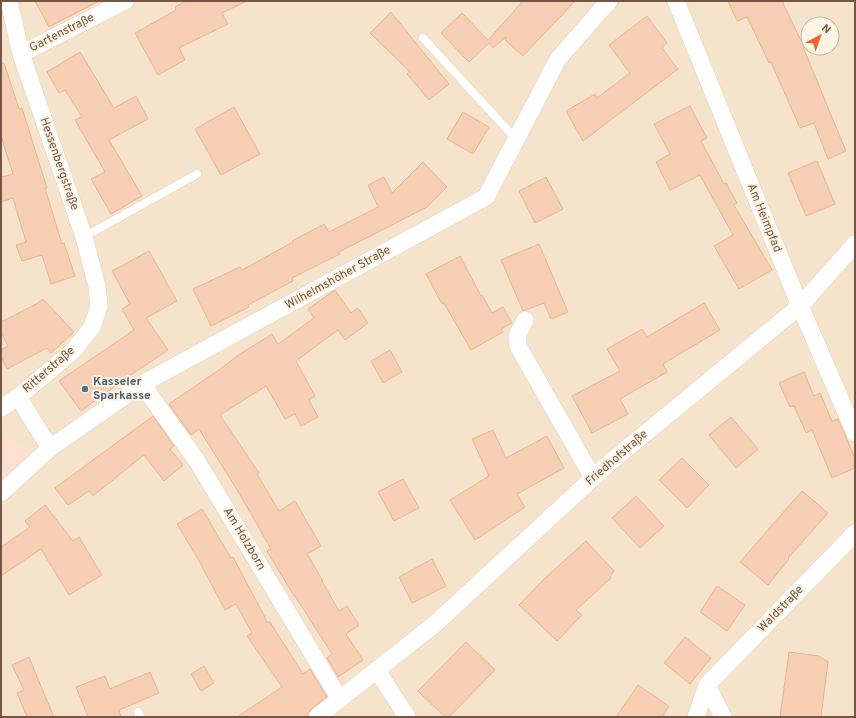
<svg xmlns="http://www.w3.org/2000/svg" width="856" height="718" font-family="Overpass,sans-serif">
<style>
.residential{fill:#f6e3cb;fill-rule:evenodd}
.commercial{fill:#ffdfd0}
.building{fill:#f5ceb3;stroke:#e9b592}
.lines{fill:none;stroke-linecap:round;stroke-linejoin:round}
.service-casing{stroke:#e4cfbc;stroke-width:9}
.minor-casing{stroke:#e4cfbc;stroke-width:18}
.service{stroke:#fff;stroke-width:8}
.minor{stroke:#fff;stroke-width:17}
.service-dot{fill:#5c6f8a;stroke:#fff5e5;stroke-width:1.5}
.labels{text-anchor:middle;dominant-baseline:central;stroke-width:4;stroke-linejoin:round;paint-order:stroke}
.street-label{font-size:12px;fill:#755644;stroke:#fff5e5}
.service-label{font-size:12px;font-weight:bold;fill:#4e5e75;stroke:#fff5e5;text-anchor:start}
</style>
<rect width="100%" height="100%" fill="#fef2dd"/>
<path class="residential" d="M1,1h854v716h-854v-211l39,-40 -8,-12 -31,-22zM808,24h24v24h-24z"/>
<path class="commercial" d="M1,432l31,22 8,12 -39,40z"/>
<path class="building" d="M35,1h64l-50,26z
M186,1h61l-25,12 6,11 -49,24 6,12 -27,15 -23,-42 41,-23 -1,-3z
M523,1h52l-52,55 -18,-16 1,-3 -13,11 -4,-5 -20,19 -28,-29 21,-20 26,27z
M728,1h54l22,46h-1l43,104 -18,8 -14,-36 -14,5 -29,-66 -2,1 -22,-46 -10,4z
M391,12l58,72 -20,16 -22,-26 3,-2 -40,-39z
M647,16l20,27 -5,5 16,21 -95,72 -17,-30 29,-17 2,4 33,-25 -21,-28z
M80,52l34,56 22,-12 12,23 -39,21 33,56 -31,18 -20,-35 14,-7 -30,-52 7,-3 -17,-27 -6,3 -12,-21z
M1,63h3l15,46 3,-1 25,80h-2l17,56 2,-1 11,33 -24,8 -9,-29 -20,6 -6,-16 10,-3 -13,-44 -12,4v-25l12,-3 -12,-38z
M690,106l17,32 -6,3 23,43 2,-1 11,20 -3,2 38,65 -33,19 -25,-43 19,-11 -33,-60 -30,15 -14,-28 14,-8 -16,-30z
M234,107l26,47 -39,21 -26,-46z
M463,112l26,15 -16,27 -26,-15z
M817,161l18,43 -29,12 -18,-43z
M423,162l24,25 -20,20 -88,45 1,2 -48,24 1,3 -45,24 1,2 -38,19 -18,-37 47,-22 2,3 51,-28 -1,-1 32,-17 5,8 49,-25 -10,-22 16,-8 8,16z
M546,177l17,32 -28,14 -16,-32z
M539,244l29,68 -17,7 -7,-16 -21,8 -22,-51z
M149,251l28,50 -31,17 22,32 -43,29 -44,32 -22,-30 75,-51 -12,-21 8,-5 -18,-33z
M460,256l21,40 1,-1 10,18 11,-6 9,16 -11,6 2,3 -32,18 -27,-47 -2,1 -16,-30z
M335,290l16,23 7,-5 10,15 -23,17 -7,-10 -42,31 19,35 -6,4 9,17 -17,9 -6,-12 -10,5 -19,-33 -46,29 39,58 -2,1 22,37 16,-10 26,45 -14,8 16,27h-1l17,30 8,-5 12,19 -13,9 17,26 -25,17 -11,-19 5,-4 -37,-58h-1l-27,-45 4,-2 -32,-56 -40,-64 -8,6 -22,-31 47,-32 24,-18 32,-20 6,10 36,-26 -6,-9z
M43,299l31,33 -23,21 -4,-5 -40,21 -6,-13v-6l7,-4 -7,-14v-10l37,-19z
M704,303l16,27 -57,34 4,8 -47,27 8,15 -36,19 -20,-37 48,-25 -13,-22 35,-20 5,8z
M390,350l12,22 -19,11 -12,-22z
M804,372l10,24 6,-3 12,28 6,-2 17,39v10l-23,10 -20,-48 -6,3 -12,-27 -4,1 -11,-24z
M153,416l21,30 -4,3 13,16 -19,16 -20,-26 -51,41 -4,-5 -21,14 -13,-17z
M731,417l27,32 -22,19 -27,-33z
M493,430l13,28 41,-22 17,32 -47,26 8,13 -50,33 -25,-40 39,-24 -17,-37z
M682,458l27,27 -22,23 -28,-28z
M403,479l16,29 -25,13 -16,-29z
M802,491l26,22 -40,45 1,1 -21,26 -28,-23z
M636,496l28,30 -24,22 -28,-30z
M45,505l28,36 6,-4 23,38 -33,20 -28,-46 -40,27v-29l29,-20 -5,-6z
M202,509l29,49 2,-1 35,66 2,-1 33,52 7,-5 17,28 -16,12 -5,8h-69l45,-30 -35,-51 5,-3 -16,-29 -11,6 -27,-51 -21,-35z
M586,541l28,30 -4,6 1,1 -35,32 6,5 -25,26 -38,-36 25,-26z
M432,559l14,27 -34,17 -13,-26z
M717,586l28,19 -18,26 -27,-19z
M685,637l26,21 -21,26 -26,-21z
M466,642l29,28 -46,47h-4l-27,-26z
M789,652l30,4 9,6 -7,55h-41z
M29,657l11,27 14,33h-27l-10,-24 7,-3 -12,-25z
M204,666l10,17 -13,8 -10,-17z
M150,672l9,21 -40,17 2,7h-33l-12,-30 29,-11 5,13z
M638,685l31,21 -7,11h-46z"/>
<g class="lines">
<defs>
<path id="service" d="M423,38l93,101
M84,237l113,-63
M138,712l3,5"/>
<path id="minor" d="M676,1l124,305 55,127
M21,54l104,-53
M525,320l-8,16 1,10 75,132
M142,384l55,77 142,237
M18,397l32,51
M1,408l17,-11 55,-46 19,-24 7,-21 -2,-20 -13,-49 -63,-183 -12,-53
M1,493l49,-45 92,-64 344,-187 72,-138 51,-58
M377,670l30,47
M707,685l16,32
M317,717l118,-93 173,-160 192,-158 55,-62
M696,717l11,-32 148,-152"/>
</defs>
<use href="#service" class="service-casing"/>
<use href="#minor" class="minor-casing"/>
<use href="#service" class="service"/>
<use href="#minor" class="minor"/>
</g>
<circle class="service-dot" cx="85" cy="389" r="4"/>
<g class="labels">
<g class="street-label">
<text transform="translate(62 33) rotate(-27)">Gartenstraße</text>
<text transform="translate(59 164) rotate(71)">Hessenbergstraße</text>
<text transform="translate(764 218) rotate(68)">Am Heimpfad</text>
<text transform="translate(338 278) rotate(-29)">Wilhelmshöher Straße</text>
<text transform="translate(49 370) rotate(-41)">Ritterstraße</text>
<text transform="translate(617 458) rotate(-41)">Friedhofstraße</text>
<text transform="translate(244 539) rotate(59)">Am Holzborn</text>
<text transform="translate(781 609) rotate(-46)">Waldstraße</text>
</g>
<g class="service-label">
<text x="93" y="382">Kasseler<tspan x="93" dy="14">Sparkasse</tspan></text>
</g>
</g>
<rect width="856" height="718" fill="none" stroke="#755644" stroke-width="4"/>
<g transform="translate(820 36) rotate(41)"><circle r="19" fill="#fff5e5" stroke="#c8b5a5"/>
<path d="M0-3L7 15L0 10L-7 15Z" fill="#f26438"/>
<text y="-6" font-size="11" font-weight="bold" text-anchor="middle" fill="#755644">N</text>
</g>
</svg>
